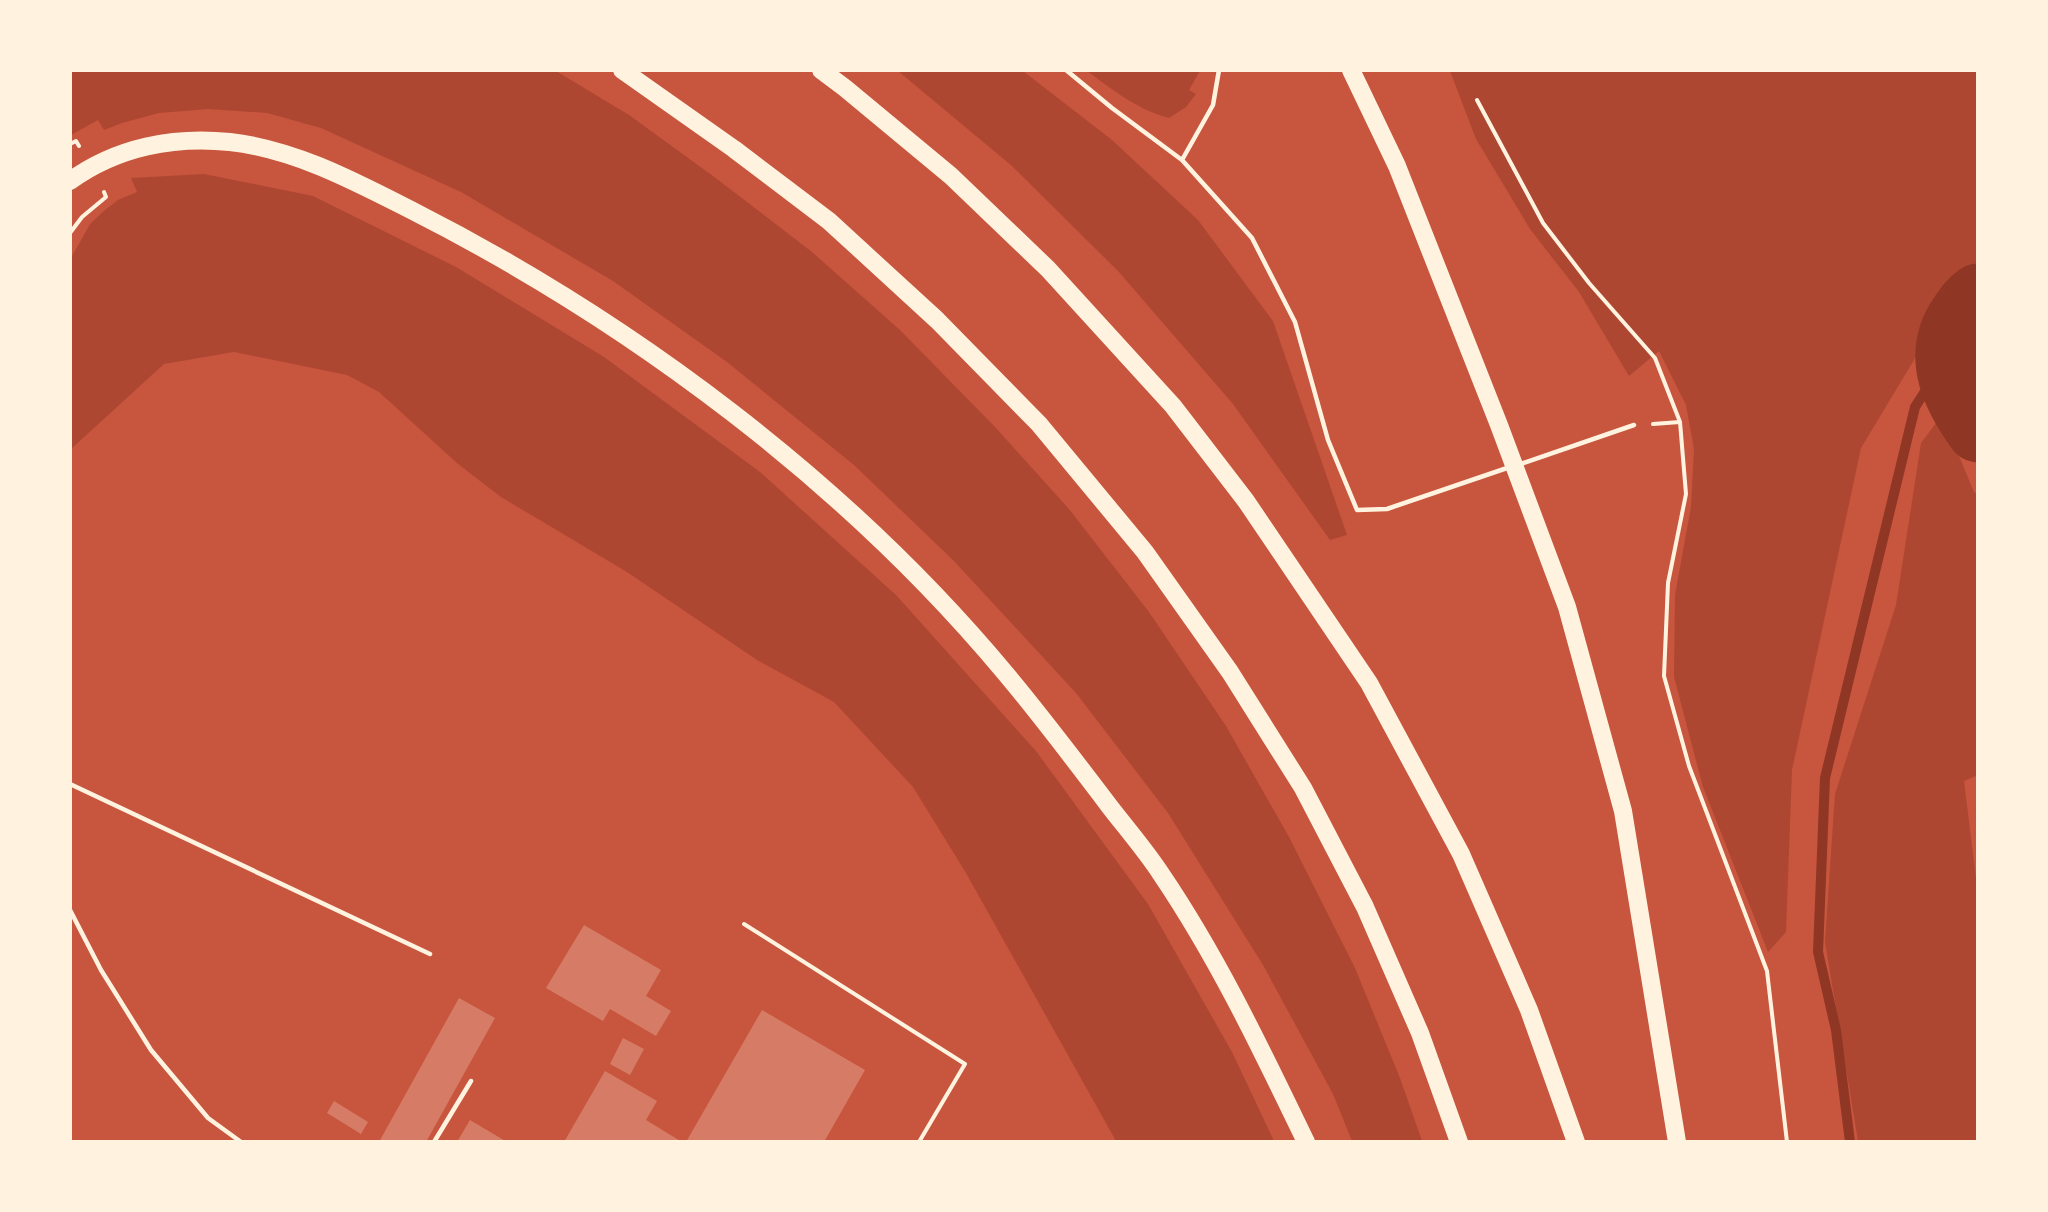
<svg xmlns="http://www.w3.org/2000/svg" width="2048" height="1212" font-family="'Roboto Condensed',sans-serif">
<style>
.green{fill:#ae4732}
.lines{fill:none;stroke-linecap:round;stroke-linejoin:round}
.stream{stroke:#8f3625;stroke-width:10}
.river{stroke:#8f3625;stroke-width:63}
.building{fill:#d67c66}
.path{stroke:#fff3e0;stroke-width:4}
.service{stroke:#fff3e0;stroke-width:4.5}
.motorway{stroke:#fff3e0;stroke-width:18}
</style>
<rect width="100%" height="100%" fill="#c8553d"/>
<path class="green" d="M71,70l485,1 73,44 88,64 95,73 88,78 95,97 74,82 80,103 77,114 63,111 66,131 45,110 22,63h-70l-19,-47 -70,-129 -95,-152 -92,-120 -122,-132 -100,-96 -127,-103 -114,-81 -152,-89 -140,-64 -54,-15 -59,-4 -49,4 -37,10 -18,7 -6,-10 -27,15z
M898,71h125l89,69 86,80 75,101 74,214 -17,5 -97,-136 -115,-133 -106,-105z
M1087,71l113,-1v1l-11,19 7,4 -10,13 -17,11c-31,-8 -56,-28 -82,-47z
M1450,71h527v205l-51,64 -65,108 -69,322 -6,162 -18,20 -65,-165 -29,-110 1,-82 16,-88 3,-58 -8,-44 -27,-54 -30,25 -50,-84 -49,-63 -54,-90z
M204,174l109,22 143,71 148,90 156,115 136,123 140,156 112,153 84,148 42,89h-158l-150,-268 -53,-86 -79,-85 -77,-42 -130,-88 -126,-75 -43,-33 -79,-72 -32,-17 -113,-23 -70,12 -93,85v-191l19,-34 15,-14 13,-10 19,-8 -6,-14z
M1977,329l1,79h-1l-19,-52z
M1942,415l32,77 4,3v280l-14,6 14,114 -1,246h-119l-33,-199 10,-148 61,-189 25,-162z"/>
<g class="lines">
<path class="stream" d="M1850,1142l-14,-112 -18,-78 7,-174 90,-371 31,-48"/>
<path class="river" d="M1978,295c-10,7 -14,15 -21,25 -23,39 -3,78 21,111"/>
</g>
<path class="building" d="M584,925l77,45 -15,26 25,15 -15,25 -46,-27 -7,12 -57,-33z
M459,998l36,20 -69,124h-47z
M762,1010l103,60 -41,72h-138z
M623,1038l21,11 -14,26 -20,-11z
M605,1071l52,30 -11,19 36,22h-118z
M334,1101l34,21 -7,12 -34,-21z
M470,1120l37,22h-50z"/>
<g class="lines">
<path class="path" d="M1477,100l66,123 46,60 66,75 25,64
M70,144l6,-3 3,5
M70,233l12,-16 24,-20 -2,-5
M1653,424l27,-2 6,72 -18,89 -4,93 25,90 78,205 20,171
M744,924l221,140 -46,78"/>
<path class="service" d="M1066,70l46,38 70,52
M1219,70l-6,35 -31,55 70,78 43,84 33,118 29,70 30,-1 123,-42
M1518,465l116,-40
M70,784l360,170
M70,910l31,60 50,80 57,68 33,24
M434,1142l37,-61"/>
<path class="motorway" d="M622,70l112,79 95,72 108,99 102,104 106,128 85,120 73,116 62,119 55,126 39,109
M821,70l24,18 106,88 97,93 125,137 73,95 123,182 92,171 68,156 47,132
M1351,70l46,96 102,259 68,182 56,204 54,331
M70,181c47,-34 104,-45 160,-39 64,7 124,39 181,68 221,112 436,273 595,464 36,43 70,88 104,133 17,22 36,44 51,67 57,84 101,177 145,268"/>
</g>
<rect width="2048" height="1212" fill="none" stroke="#fff3e0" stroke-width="144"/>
</svg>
